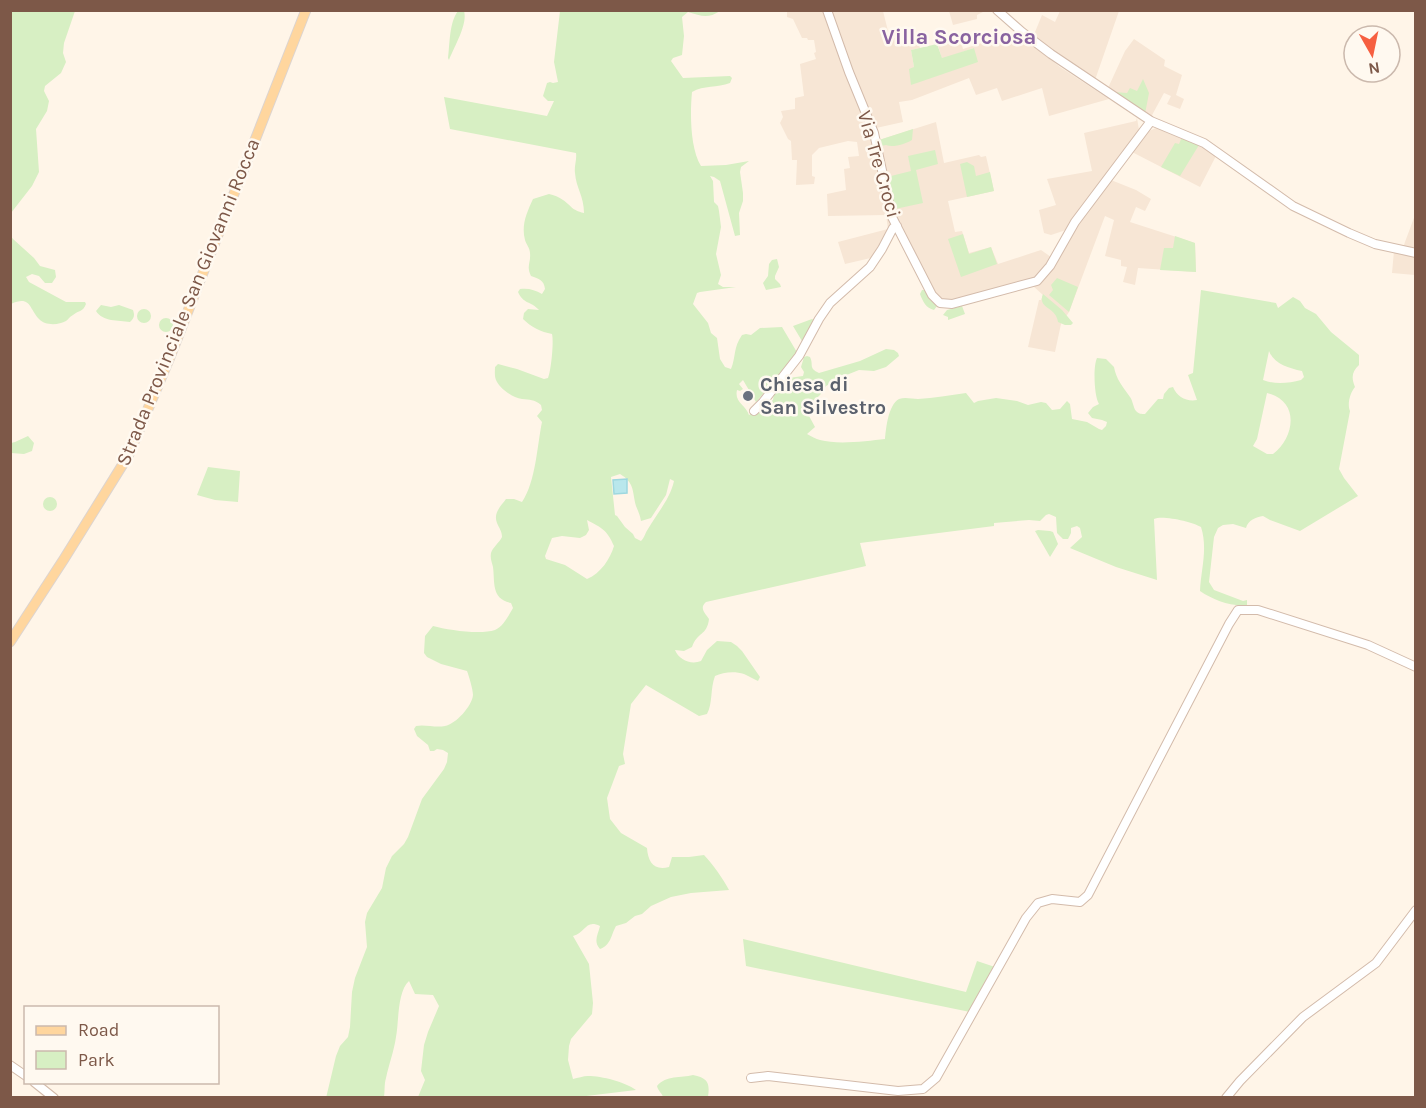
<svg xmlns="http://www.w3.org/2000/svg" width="1426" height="1108" font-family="Karla,sans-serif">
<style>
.residential{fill:#f7e6d5}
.green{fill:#d7efc3;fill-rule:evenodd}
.water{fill:#b9e7ec;stroke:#9ed8df;stroke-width:1.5}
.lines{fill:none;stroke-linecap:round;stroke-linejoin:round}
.minor-casing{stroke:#d3bbab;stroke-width:10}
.major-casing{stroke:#ddd4cf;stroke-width:11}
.minor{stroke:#fff;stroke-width:8}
.major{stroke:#ffd69e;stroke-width:9}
.worship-dot{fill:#6b7280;stroke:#fff9f0;stroke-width:2}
.labels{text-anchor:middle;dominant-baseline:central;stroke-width:5;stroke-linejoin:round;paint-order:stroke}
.street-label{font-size:20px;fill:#7d5848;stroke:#fff9f0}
.worship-label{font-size:20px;font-weight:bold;fill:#5b616d;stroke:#fff9f0;text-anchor:start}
.quarter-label{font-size:22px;font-weight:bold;fill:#8963a0;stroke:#fff9f0}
</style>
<rect width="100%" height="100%" fill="#fff5e8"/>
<path class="residential" d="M787,11h38l45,119 21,97 -16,30 -30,7 -7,-22 50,-13 -2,-14 -58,1 -1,-22 19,-4 -2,-21 6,-1 -2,-11 11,-1 -2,-14 -9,-1 -29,7 -7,7v21l3,1 -1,7 -18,1 1,-25h-5l-1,-19 -3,-2 -8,-16 3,-6 -2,-6 14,-2v-11l9,-2 -4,-32 16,-5 -2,-6 2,-1 -2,-12h-6l-1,-2h-5l-9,-19 -6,-2z
M829,11h54l7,28 12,-3v-2l14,-3 4,17 -9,2 3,17 -3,18 63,-37 -32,11 -5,-17 22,-6 4,13 53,-17 44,35 49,32 -60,17 -7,-28 -40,13 -5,-13 -21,7 -7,-17 -57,22 -13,2 4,20 -27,6 3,12 57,-18 8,41 35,-8 2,2 5,-1 8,35 -46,10 7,31 7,-1 7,22 22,-6 7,17 43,-14 10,7 15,-27 -15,5 -7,-2 -5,-23 17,-5 -9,-26 45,-8 -8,-38 52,-12 1,-3 2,12 -2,6 -88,125 -14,17 -74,22 -16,1 -10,-8 -25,-48 -13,-28 -20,-77z
M949,11v-1l36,1 -8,4v4l-24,6z
M1060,11h59l-24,69 13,8 17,-37 9,-12 31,21 -1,6 18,9 -6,20 8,4 -4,10 -13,-5 4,-8 -7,-3 -13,24 -48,-29 -70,-51 9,-22 13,7z
M1156,128h7l35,16 18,12 -16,31 -68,-35 17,-21z
M1111,180l25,10 15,9 -6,12 -9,-4 -6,15 65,21 1,29 -58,-4 -3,17 -12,-3 4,-15 -6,-1v-6l-16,-4 9,-36 -9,-4 -36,96 -8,12 -6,28 -27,-5 11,-47h2l2,-5 -10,-9 12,-9 35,-54z
M1415,215v35l-12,-2 2,-6z
M1394,251l21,4v20l-23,-2z"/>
<path class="green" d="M11,10l64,1 -11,32 -1,10 3,9 -5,11 -16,13 -1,5 5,10 -2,10 -11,18 3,43 -7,14 -21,27z
M458,11h6c4,13 -10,36 -15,49l-1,-2c2,-15 1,-35 10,-47z
M560,11h160c-12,8 -19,5 -32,1l-6,5 2,19 -2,19 -9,3 -2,3 12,17 47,-2 2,2 -2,5c-13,5 -26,2 -38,9 -2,21 -2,56 9,74l25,-1 23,-4 -8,6 -1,5 3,21v8l-4,12 1,22 -5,1 -15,-55 -6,-4 -4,-1 3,5 1,21 4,4 1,5 2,16 -5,27 5,21 -3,9 5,3h13l-36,5 -3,1 -4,11 15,19 3,10 6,5 3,21 5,8 6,2c5,-12 2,-21 11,-34l4,-1 5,1 9,-7 22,-1 16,27 -42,48 -13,-22 -4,4 4,5 -3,2 -3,-1c-3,12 9,15 12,25l24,-15 1,-7 10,-6 5,-9 14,-2 1,-4 -3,-5 3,-10 3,-1 3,1c4,8 -2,11 9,16l41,-12 26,-12 8,1 4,3 1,3 -13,11 -12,4 -15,-1 -15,6 -18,10 -6,9 -12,11v8l7,13 -8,7c4,2 9,5 13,6 18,5 47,1 65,-1 1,-10 3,-34 14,-40 6,-2 13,0 19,0 16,-1 32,-4 48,-6l8,10 4,-2 18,-3 21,3 11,4 13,-3 5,1 6,7 8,-1 7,-8 3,3 2,15 15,3 12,7 3,1 4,-4 1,-4 -5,-2 -10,-2 -4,-5 5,-6 6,-3c-5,-8 -6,-38 -2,-46l9,1 8,8c2,12 9,20 16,30 3,4 3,10 6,14 3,3 5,3 9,3l13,-15h5l1,-5 5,-6 4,-1c4,10 14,15 24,13l-9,-25 5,-2 8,-83 75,13 2,5 15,-11 7,4 5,7 11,6 15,18 28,23v10c-7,7 -8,12 -4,22 -5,6 -8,17 -5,24l-11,58 5,9 14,18 -58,35 -30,-11 -7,-4c-7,1 -15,4 -17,12l-13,-4 -10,1 -5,3 -4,9 -5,45 5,8 29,11 4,-1v5c-15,2 -34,-5 -47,-14 1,-22 8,-42 1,-64 -9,-5 -38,-12 -47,-8l3,61 -41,-13 -46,-19 12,-11 -2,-9 -3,-2 -6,2v5l-3,6h-5l-6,-6 -1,-16 -7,-3 -3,1 -6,6 -11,-1 -35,3v3l-134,17 6,23 -160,36c-7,6 -1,11 3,17 -2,17 -12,13 -17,28l-8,4 -9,-1c4,10 16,15 26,11l6,-11 10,-9 14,1 6,4 5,5 18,26 -2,4c-5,-2 -9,-5 -14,-7 -9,-3 -21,-2 -29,2 -5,13 -2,27 -8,38l-8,2 -53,-31 -15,19 -8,50 2,10 -6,2 -12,32 3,21 11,14 26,15c1,14 7,23 22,19l3,-10h17l15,-2c8,8 20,25 25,35l-38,3 -20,4 -20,9 -9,8 -7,2 -9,7 -10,3c-5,9 -5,19 -16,23 -7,-8 -2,-14 0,-23 -15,-7 -14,7 -27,10l16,28 4,39 -1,11 -21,25 -2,7 -1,14 5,19c5,-1 10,-3 15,-3 14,0 37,6 48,14l-58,7h-160l7,-17 -4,-9 3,-26 4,-13 11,-26 -6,-11 -18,-1 -6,-13c-12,11 -10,41 -13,56 -2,14 -7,27 -10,41 -2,7 -1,13 -2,19l-58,1 10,-42 4,-10 8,-9 2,-10 2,-35 3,-14 12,-31 -2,-25 2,-9 15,-25 4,-20 6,-12 12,-12 4,-7 14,-38 22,-30 3,-7 1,-9 -5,-3 -6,-1 -3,2h-4l-2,-6 -11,-9 -3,-7 2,-3c9,-2 19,2 29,0 11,-2 27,-20 28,-31 0,-5 -4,-19 -6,-24l-26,-7 -14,-7 -3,-4 1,-17 8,-10c15,4 47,9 62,4 8,-3 14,-15 18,-22l-2,-5c-20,-4 -16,-21 -18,-36 -1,-5 -3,-8 -2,-14 2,-6 8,-10 11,-16 0,-6 -3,-9 -5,-14 -4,-10 4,-17 9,-24h8l8,3c14,-21 15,-56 20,-80l-5,-6 5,-6 -1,-5c-7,-6 -11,-5 -19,-6 -9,-1 -21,-10 -25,-17 -3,-5 -2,-10 -2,-15l3,-3 19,5 27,10 4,-1c3,-6 6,-37 4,-44 -11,-2 -21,-7 -29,-15l1,-6 4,-4 11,1c-8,-9 -16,-6 -21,-18l2,-3c9,-1 15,1 22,5l3,-5c-1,-9 -6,-10 -14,-13 -5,-10 0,-13 -1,-23 0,-5 -4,-9 -5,-13 -4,-15 2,-28 8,-41l16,-5c5,1 10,3 14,6 9,6 8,10 21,13 0,-17 -8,-25 -9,-40 -1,-7 2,-13 1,-20l-126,-24 -6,-32 103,19 7,-15h-6l-5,-5 4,-13 3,-1 3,1 5,-1 -4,-20zM1269,351c5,13 19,17 33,20l2,6 -3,3c-12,3 -25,5 -38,0zM1267,393c33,8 28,44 6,61h-6l-14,-8 4,-7zM620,474c15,9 12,17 16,32 2,5 4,9 5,15l10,-3 15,-23 4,-16 4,2c-4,18 -16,31 -26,48 -3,4 -3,8 -7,12l-6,-3 -2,-4 -8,-7 -8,-11 -2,-1 -4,-38zM587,520c15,8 20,10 27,26 -4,13 -13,27 -27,33l-22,-14 -19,-6 -1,-3 7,-18 10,-2 18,2 6,-3 3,-5z
M937,44l5,14 32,-10 4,14 -67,23 -2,-16 5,-2 -3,-17z
M1143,79l6,14 -4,21 -31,-22 13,1 3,-5 7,3z
M913,129l-1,11c-7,4 -19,8 -26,5l-5,1 -2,-6z
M1182,137l17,8 -19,31 -19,-9 14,-24 4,1z
M935,150l3,14 -22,6 7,33 -28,6 -8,-32 24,-6 -3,-15z
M967,162l7,4 2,10 14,-4 4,19 -27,6 -7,-33z
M963,234l6,20 22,-7 6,17 -36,13 -13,-38z
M10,235l3,4 21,19 6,8 15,4 1,7 -4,6h-7l-6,-7 -7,-2 -6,3 3,5 37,20h19l1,2c-3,8 -7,6 -13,11 -5,3 -3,3 -7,6 -7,4 -21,5 -27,-2 -10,-10 -8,-24 -28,-15z
M1175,236l20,7 1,29 -36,-2 4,-22h9z
M777,259l2,8 -4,9v3l5,5 1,3 -15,3 -3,-7 5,-7 1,-12 3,-4z
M1057,278l21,9 -9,25 -20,-17 4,-5 -2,-5z
M922,290h5l10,16 -3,4c-8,-2 -11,-8 -14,-16z
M1043,294l19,16 11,13 -2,2h-6l-7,-3c-2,-16 -21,-13 -15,-28z
M101,305l10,2 8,-2 14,5c2,6 1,8 -3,12 -12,-2 -27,0 -34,-11z
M962,306l3,8 -17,6v-3l-5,-2 4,-5z
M137 316a7 7 0 1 1 14 0a7 7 0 1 1-14 0Z
M159 325a7 7 0 1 1 14 0a7 7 0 1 1-14 0Z
M812,319l2,1 -11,24 -1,-3 -9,-15z
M28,436l6,7 -2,8 -8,3 -13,-1v-10l4,-1z
M208,467l32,4 -2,31 -23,-2 -18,-5z
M43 504a7 7 0 1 1 14 0a7 7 0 1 1-14 0Z
M1038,530l12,1 3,1 5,12 -8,13 -15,-26z
M743,939l223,53 11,-31 18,6 -25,45 -224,-46z
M693,1075c15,3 17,8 15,22h-45c-1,-4 -5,-6 -6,-11 9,-11 24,-8 36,-11z"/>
<path class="water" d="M627,479v14l-13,1 -1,-14z"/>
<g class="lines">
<defs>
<path id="minor" d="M827,10l22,62 25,61 18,84 40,78 8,8 12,1 85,-23 13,-15 25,-44 76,-101
M997,10l25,22 29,22 100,67 53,22 89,63 56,27 26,11 41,9
M754,411l9,-9 36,-46 20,-37 11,-16 40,-36 12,-18 11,-21 4,-2
M10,1065l16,11
M751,1078l17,-2 130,15 25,-2 13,-11 90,-160 12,-15 14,-4 28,3 8,-7 141,-271 9,-14h20l110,35 48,22
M34,1082l20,16
M1226,1098l14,-17 63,-64 73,-54 40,-53"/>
<path id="major" d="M10,642l54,-83 64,-103 42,-99 136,-347"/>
</defs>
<use href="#minor" class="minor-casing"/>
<use href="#major" class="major-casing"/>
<use href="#minor" class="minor"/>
<use href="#major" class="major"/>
</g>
<circle class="worship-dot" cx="748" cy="396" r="6"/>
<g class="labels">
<g class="street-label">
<text transform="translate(879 164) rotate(74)">Via Tre Croci</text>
<text transform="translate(188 302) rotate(-68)">Strada Provinciale San Giovanni Rocca</text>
</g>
<g class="worship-label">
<text x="760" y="384">Chiesa di<tspan x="760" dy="23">San Silvestro</tspan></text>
</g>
<g class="quarter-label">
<text x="959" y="37">Villa Scorciosa</text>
</g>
</g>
<rect width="1426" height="1108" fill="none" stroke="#7d5848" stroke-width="24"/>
<rect x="24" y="1006" width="195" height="78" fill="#fff9f0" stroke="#cbb9ad" stroke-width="1.5"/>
<rect x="36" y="1026" width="30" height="9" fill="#ffd69e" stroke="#cbb9ad" stroke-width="1.5"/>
<text x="78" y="1036" font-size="18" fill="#7d5848">Road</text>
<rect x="36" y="1051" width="30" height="18" fill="#d7efc3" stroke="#cbb9ad" stroke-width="1.5"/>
<text x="78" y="1066" font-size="18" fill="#7d5848">Park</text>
<g transform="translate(1372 54) rotate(171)"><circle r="28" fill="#fff9f0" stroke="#cbb9ad" stroke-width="1.5"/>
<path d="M0-4.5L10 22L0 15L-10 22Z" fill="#f65f40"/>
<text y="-9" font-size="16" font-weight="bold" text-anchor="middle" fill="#7d5848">N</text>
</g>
</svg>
